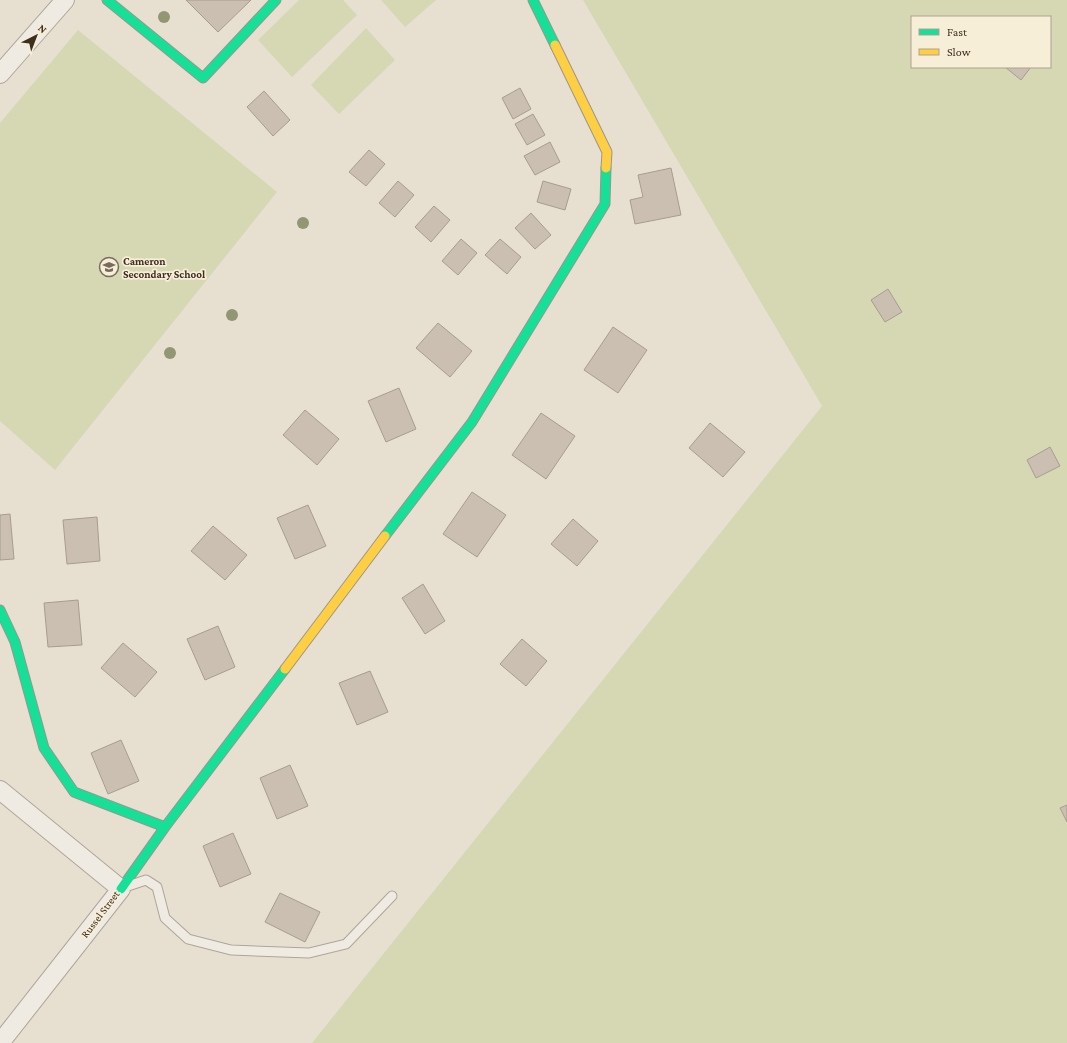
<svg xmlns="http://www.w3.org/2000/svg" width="1067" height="1043" font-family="'Crimson Pro',serif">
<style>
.green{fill:#d6d7b3;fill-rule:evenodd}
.building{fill:#cbbfb2;stroke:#a89c90}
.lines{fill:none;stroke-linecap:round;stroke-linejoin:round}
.lane-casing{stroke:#ada599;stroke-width:11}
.street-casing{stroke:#ada599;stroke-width:20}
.fast-casing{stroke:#9c958a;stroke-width:11}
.slow-casing{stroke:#9c958a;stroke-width:11}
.lane{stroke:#efebe3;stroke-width:9}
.street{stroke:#efebe3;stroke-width:18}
.fast{stroke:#16e098;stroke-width:9}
.slow{stroke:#ffcf43;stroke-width:9}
.tree{fill:#929673}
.labels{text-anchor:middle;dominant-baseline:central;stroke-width:3.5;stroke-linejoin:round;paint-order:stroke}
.poi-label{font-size:11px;font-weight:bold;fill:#3d2e20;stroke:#f7eed8;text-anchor:start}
.street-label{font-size:11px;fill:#3d2e20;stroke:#f7eed8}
</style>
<rect width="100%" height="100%" fill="#e7e0d1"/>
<path class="green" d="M299,0h44l14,15 -65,62 -34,-37z
M381,0h55l-31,27z
M583,0h484v1043h-755l510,-637zM912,17h138v50h-138z
M366,28l29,32 -56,54 -28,-29z
M78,30l199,162 -222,278 -55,-49v-298z"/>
<path class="building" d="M186,0h65l-33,32z
M1005,67h26l-10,13z
M520,88l11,21 -18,10 -11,-21z
M264,91l26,29 -17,16 -26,-29z
M533,114l12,21 -18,10 -12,-21z
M550,142l10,20 -25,13 -11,-19z
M369,150l16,14 -19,22 -17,-14z
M671,168l10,47 -46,9 -5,-24 13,-3 -5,-22z
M398,181l16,14 -19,22 -16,-14z
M543,181l28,8 -6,21 -28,-8z
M434,206l16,14 -19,22 -16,-15z
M531,213l20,22 -16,14 -20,-21z
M461,239l16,14 -19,22 -16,-14z
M500,239l21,18 -14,17 -22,-19z
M888,289l14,23 -17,10 -14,-22z
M438,323l34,28 -22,26 -34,-29z
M613,327l34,23 -29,43 -34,-23z
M399,388l17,41 -30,13 -18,-41z
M305,410l34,29 -22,26 -34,-30z
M541,413l34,23 -29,43 -34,-24z
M710,423l35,29 -22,25 -34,-29z
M1050,447l10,19 -24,12 -9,-18z
M472,492l34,23 -29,42 -34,-23z
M308,505l18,41 -31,13 -18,-41z
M10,514l4,45 -14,1v-45z
M97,517l3,44 -33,3 -4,-44z
M573,519l25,22 -21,25 -26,-22z
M213,526l34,29 -22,25 -34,-29z
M423,584l22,37 -20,13 -23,-36z
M78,600l4,45 -34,2 -4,-44z
M218,626l17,41 -30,13 -18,-41z
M522,639l25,22 -21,25 -26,-22z
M123,643l34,29 -22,25 -34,-29z
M370,671l18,41 -31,13 -18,-42z
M121,740l18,41 -31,13 -17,-41z
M290,765l18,41 -31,13 -17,-41z
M1067,805v17l-7,-14z
M233,833l18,41 -31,13 -17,-41z
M280,893l40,19 -15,30 -40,-20z"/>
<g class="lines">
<defs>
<path id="lane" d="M128,886l18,-6 11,7 8,31 23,21 43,11 78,3 37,-9 46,-48"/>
<path id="street" d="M0,74l65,-74
M0,790l121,99 -121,154"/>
<path id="fast" d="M107,0l96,78 73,-78
M533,0l22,45
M385,536l87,-114 133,-218 1,-36
M0,610l15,32 29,106 30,44 91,35
M121,889l44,-62 120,-158"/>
<path id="slow" d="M555,45l52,107 -1,16
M285,669l100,-133"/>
</defs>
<use href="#lane" class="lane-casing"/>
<use href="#street" class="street-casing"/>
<use href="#fast" class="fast-casing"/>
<use href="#slow" class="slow-casing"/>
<use href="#lane" class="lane"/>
<use href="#street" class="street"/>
<use href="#fast" class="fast"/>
<use href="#slow" class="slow"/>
</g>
<g class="tree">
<circle cx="164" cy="17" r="6"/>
<circle cx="303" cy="223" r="6"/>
<circle cx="232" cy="315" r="6"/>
<circle cx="170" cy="353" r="6"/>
</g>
<defs>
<symbol id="school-ring" viewBox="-11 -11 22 22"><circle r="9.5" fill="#f7eed8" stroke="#786c5e" stroke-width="1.5"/><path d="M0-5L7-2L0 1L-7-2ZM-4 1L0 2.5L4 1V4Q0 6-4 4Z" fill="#786c5e"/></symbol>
</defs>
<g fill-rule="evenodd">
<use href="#school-ring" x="98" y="256" width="22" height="22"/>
</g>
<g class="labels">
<g class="poi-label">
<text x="123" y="261">Cameron<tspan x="123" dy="13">Secondary School</tspan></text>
</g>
<g class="street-label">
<text transform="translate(100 914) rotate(-53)">Russel Street</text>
</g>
</g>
<rect x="911" y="16" width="140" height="52" fill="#f7eed8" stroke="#ada18e"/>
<rect x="919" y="29" width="20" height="6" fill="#16e098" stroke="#ada18e"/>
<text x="947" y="36" font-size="12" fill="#3d2e20">Fast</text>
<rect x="919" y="49" width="20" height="6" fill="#ffcf43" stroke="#ada18e"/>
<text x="947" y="56" font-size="12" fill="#3d2e20">Slow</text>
<g transform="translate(36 36) rotate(42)" stroke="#f7eed8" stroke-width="3" paint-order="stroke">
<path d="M0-3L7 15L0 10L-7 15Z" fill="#3d2e20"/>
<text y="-6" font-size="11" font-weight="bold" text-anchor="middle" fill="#3d2e20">N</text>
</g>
</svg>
